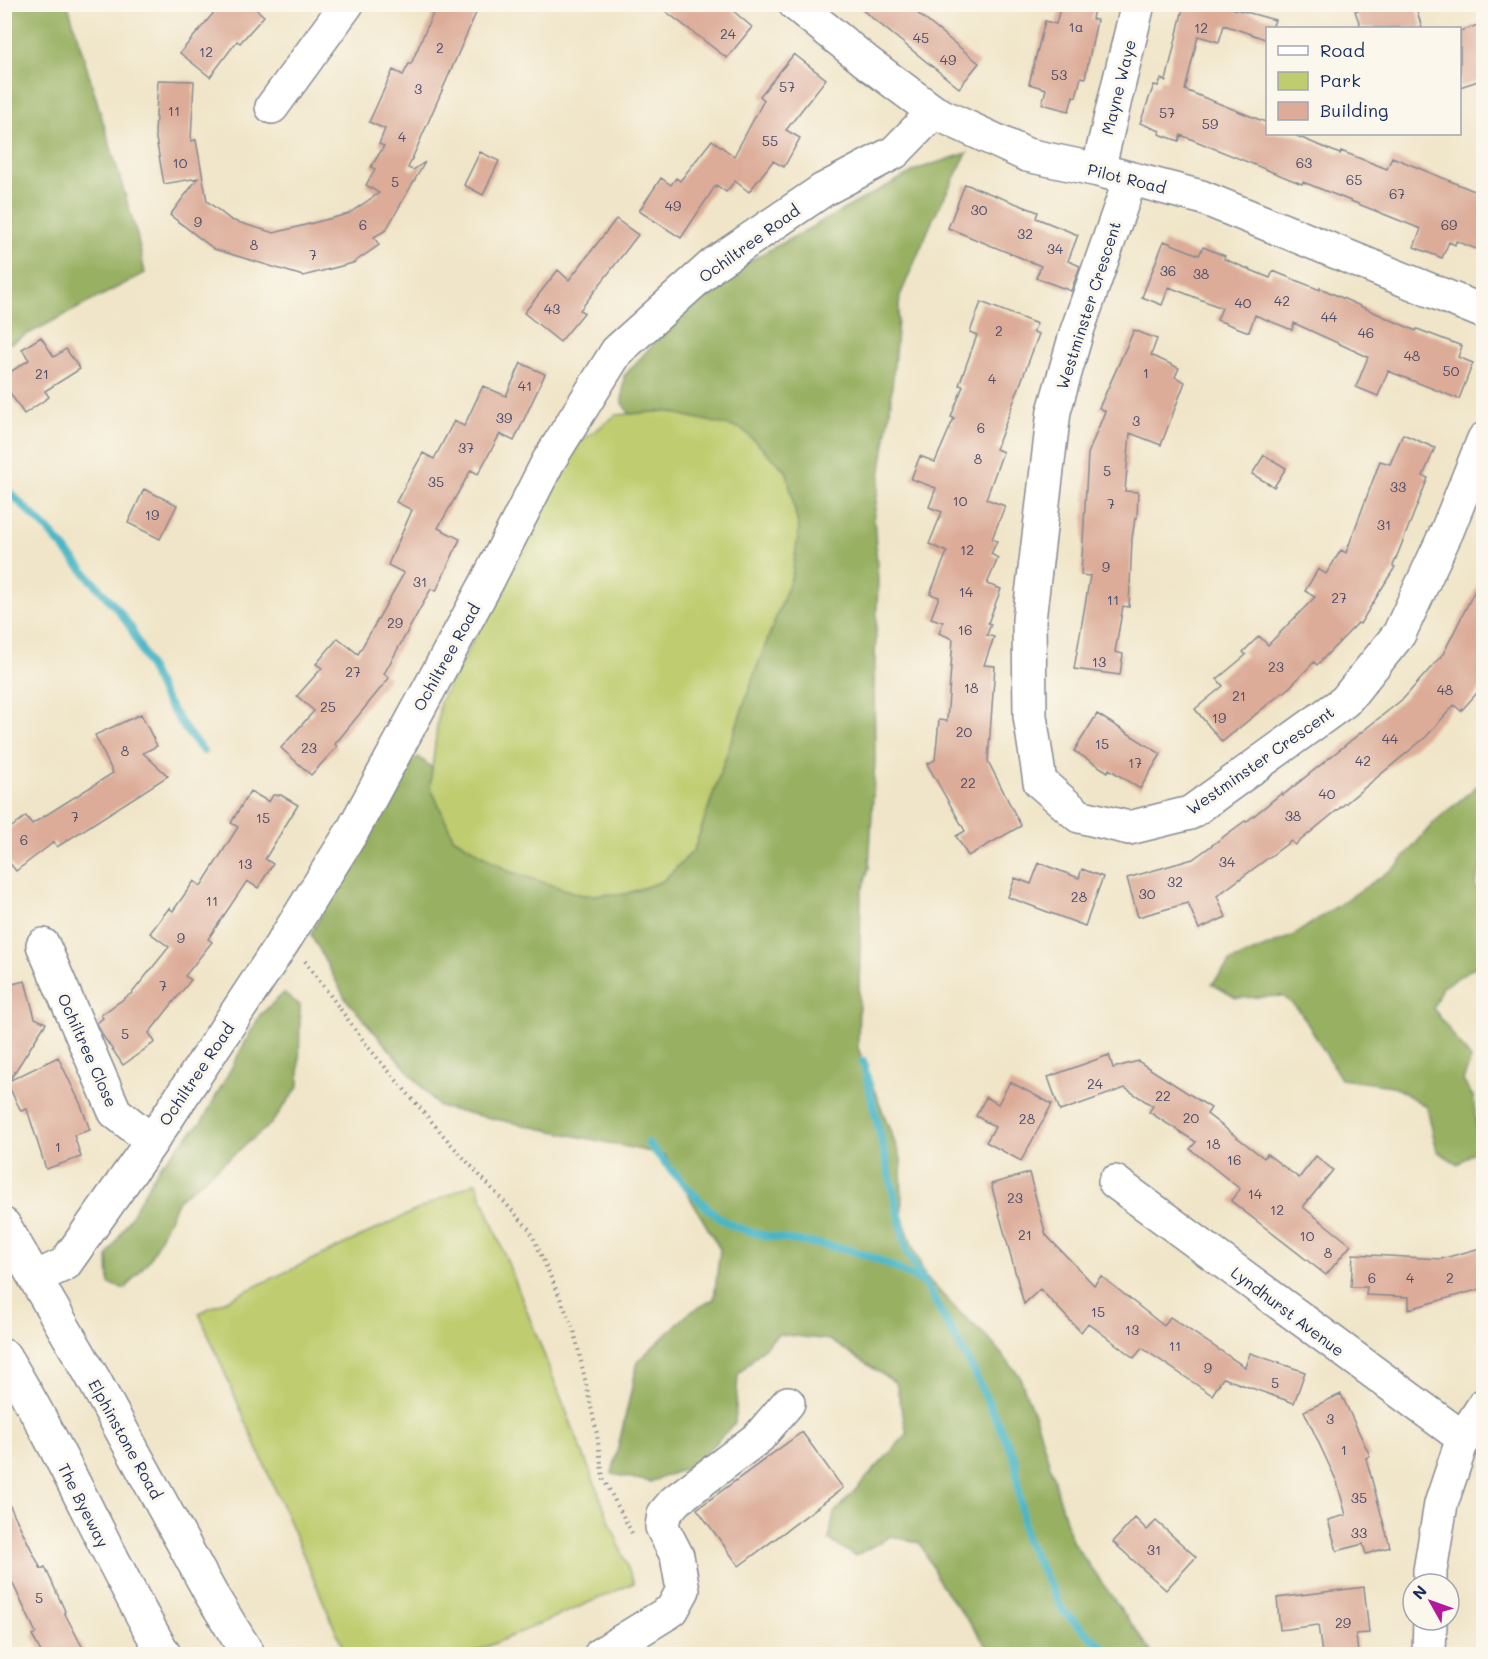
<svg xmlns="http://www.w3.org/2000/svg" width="1488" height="1659" font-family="Mali,sans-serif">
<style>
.green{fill:#bfcd6f;stroke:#6d7e66;stroke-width:1.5}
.forest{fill:#97b062;stroke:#597060;stroke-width:1.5}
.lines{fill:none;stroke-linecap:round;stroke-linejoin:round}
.stream{stroke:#4ab6c6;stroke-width:8}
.building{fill:#dcac98}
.minor-casing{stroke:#868a93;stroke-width:36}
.path{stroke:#868a93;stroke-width:4;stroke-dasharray:1.5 4.5;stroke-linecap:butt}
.minor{stroke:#fff;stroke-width:33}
.labels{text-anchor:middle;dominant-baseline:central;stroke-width:6;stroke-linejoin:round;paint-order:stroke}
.number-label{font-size:14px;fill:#4b4e6c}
.street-label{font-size:16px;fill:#1b2f5e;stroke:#fbf7ec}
</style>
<rect width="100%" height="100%" fill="#fbf7ec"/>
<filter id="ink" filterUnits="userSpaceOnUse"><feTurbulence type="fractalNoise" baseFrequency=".0167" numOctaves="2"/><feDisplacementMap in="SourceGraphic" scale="12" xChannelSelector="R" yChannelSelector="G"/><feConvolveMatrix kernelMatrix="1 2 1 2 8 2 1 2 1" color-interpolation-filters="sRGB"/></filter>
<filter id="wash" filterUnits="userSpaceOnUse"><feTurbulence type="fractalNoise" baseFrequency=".008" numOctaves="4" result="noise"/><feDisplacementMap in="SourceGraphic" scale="24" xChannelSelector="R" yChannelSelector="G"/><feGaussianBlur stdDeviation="1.35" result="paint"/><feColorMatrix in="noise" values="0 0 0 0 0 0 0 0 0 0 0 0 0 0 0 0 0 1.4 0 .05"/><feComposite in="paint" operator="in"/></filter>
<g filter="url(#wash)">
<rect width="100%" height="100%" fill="#f0e5c8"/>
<path class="green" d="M665,411l77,17 45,44 12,58 -7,46 -39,102 -59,172 -31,31 -37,13 -44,1 -74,-24 -55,-34 -23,-51 10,-84 139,-259 37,-28z
M476,1182l158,401 -164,71h-124l-147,-341z
M916,1644l6,10h-51z"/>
<path class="forest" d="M5,4l63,1 69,230 8,38 -140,73z
M967,153l-34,66 -33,77 -10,115 -16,105 4,66 -4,102 1,76 -6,108 -8,26 -3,154 43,111 1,56 10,30 14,32 30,32 32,29 31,37 19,50 34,116 81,113h-160l-52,-69 -21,-42 -29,-7 -36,20 -26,-16 5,-27 73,-79 -11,-51 -66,-43 -52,-6 -40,40 -3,49 -43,43 -42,16 -38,-8 26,-113 51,-48 25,-14 6,-50 -55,-94 -226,-48 -94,-109 -34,-64 55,-106 37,-65 16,-6 13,11 -2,18 23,51 55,34 74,24 44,-1 37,-13 31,-31 59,-172 39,-102 7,-46 -12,-58 -45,-43 -77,-18 -35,3 -8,-11 2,-27 87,-94 207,-113z
M1477,786l6,3v72l-8,24 8,12v65l-41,25 -9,21 38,51 -8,22 11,17 4,50 -20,16 -21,-13 -10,-44 -34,-21 -52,-7 -41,-68 -17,-15 -47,2 -24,-14 19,-23 61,-25 105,-70 36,-43z
M284,993l16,12 -1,81 -28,38 -93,76 -28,59 -25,30 -16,-5 -1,-28 51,-89 44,-47 57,-105z"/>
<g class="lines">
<path class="stream" d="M4,487l43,42 72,82 12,17 32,68 24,36 16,19
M863,1061l44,190 66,119 42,89 10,79 38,73 47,43
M648,1143c21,24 48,57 73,76 27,19 87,22 120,29 30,6 57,21 84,35"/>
</g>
<g id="blocks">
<path class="building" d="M221,4h29l14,12 -24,27 -3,-2 -27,36 -30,-24z
M437,4h43l-72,164 5,2 12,-8 -39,68 -12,7 5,8 -26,18 -50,13 -89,-27 -44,-34 28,-37 -34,6 -9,-51 3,-53 36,1 -3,60 5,-1 11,61 24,19 43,13 74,-19 31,-21 -13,-8 9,-16 -4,-2 13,-21 -5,-2 6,-15 -16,-7 24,-52 10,5 6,-11h2z
M656,4h69l27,23 -25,31z
M855,4h51l73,59 -20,25z
M1061,4h34l-3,15 5,1 -12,58 -4,-1 -5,20 -3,-1 -4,15 -27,-7 4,-15 -17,-5 16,-63 11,3z
M1184,4h33l58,16 -3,8h-4v12l-44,-15 -5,17 -21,-6 -13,54 83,33v11h24l48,20 1,-3 46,18 5,-12 92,38v57l-28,-11 -1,4 -6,-3 -7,16 -28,-11 7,-18 -118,-47 -1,2 -121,-49 -2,6 -20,-7 1,-3 -20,-8 14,-38 4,1 3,-7 5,2z
M1374,4h41l7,24h-61l-6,-17z
M1484,23v56l-24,8v-56z
M794,54l32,25 -40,51 14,8 -16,29 -11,-6 -24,31 -14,-11 -9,11 -10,-7 -35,53 -42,-27 22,-33 10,7 5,-7 4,3 32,-41 22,16 30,-56 -4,-4z
M480,152l19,9 -16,34 -19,-10z
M965,184l73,28 -2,6 42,17 -10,26 12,5 -9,25 -35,-13 5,-12 -93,-38z
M616,219l22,16 -58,75 4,3 -24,29 -36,-29 34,-43 11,10z
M1164,241l35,14 4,-8 22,9 -1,3 46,19 3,-7 47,19v-2l96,43 1,-2 45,17 -4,11 15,6 -14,36 -71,-28 -10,25 -22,-9 12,-30 -74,-34 -2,7 -37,-15 -6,17 -32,-12 5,-12 -53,-21 -7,18 -20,-8z
M981,302l56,22 -4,8 6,2 -43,115 7,3 -17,47 19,7 -13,33 5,2 -6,13 7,4 -11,26 14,5 -13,34 3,1 -4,11 7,2 -10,28 11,1 -7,95 33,65 -53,30 -12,-20 9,-5 -38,-67 8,-4 4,-40 8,1 6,-82 -14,-6 4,-11 -12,-4 8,-21 -9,-3 17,-42 -18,-8 13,-32 -13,-5 7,-19 -25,-9 9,-23 15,6 19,-44 -3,-1 12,-31 -4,-1 18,-50 -7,-3z
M1134,330l23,9 -6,16 28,13 -4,9 10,5 -24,63 -31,-12 -5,58 13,1 -1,26h-2l-3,21 -3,68 -6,-1 -8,46 8,2 -3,21 -46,-6 16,-93 -9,-1 7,-121 17,-43 -6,-3z
M41,337l13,20 12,-8 14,20 -35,22 4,6 -25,17 -20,-30v-8l25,-16 -7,-11z
M521,363l24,11 -31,67 -14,-7 -22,40 -7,-4 -33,58 22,11 -24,52 -5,-2 -47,85 5,4 -54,66 2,3 -26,28 -30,-27 33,-37 -17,-15 25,-28 -6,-4 22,-26 20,16 46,-81 -16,-8 24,-55 -16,-8 27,-49 11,6 20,-38 10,5 19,-40 23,10z
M1403,434l32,14 -12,28 5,2 -35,88 2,1 -35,57 -2,-1 -41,42 -3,-3 -30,31 -1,-1 -61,50 -27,-33 28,-23 -6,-7 29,-24 -3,-3 16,-16 9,9 47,-48 -10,-6 13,-22 8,5 15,-24 5,3 34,-92 10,3z
M1264,455l22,13 -12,19 -22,-13z
M144,489l33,16 -17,34 -32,-16z
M1484,572v113l-23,26 -7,-6 -28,32 -131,108 -4,-4 -74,55 9,21 -27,12 -11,-26 -50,14 -11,-39 66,-19 52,-38 1,1 36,-29 1,2 121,-97 39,-44z
M141,714l16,32 -14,7 25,23 -111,71 -3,-5 -38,29 -12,-15v-23l22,-17 6,8 81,-51 -18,-38z
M1097,714l64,40 -21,35 -31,-20 -1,3 -34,-21z
M250,791l19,11 4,-7h8l17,10 -33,54 8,5 -15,24 -11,-7 -39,58 4,3 -27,34 6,4 -42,53 6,9 -32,23 -20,-29 -6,-13 6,-5 -2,-3 31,-22 37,-46 -19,-14 19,-25 4,3 21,-30 7,5 37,-59 -7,-4z
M1039,863l40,15 3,-9 21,8 -18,49 -77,-29 7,-19 16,6z
M25,981l10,37 11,5 -37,58 49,-24 23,48 9,25 -16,5 7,22 -35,12 -19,-60 -6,2 -14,-28 -3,5v-102z
M1109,1055l4,13 25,-7 73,47 -4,6 57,44 3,-4 32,24 17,-22 17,14 -30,37 48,38 -25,30 -95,-74 9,-12 -50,-40 6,-7 -47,-30 4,-6 -28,-18 -65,23 -12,-34z
M1010,1082l42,22 -31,57 -35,-19 9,-15 -19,-11 10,-19 12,7z
M1029,1173l17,62 48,50 7,-9 63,50 6,-9 75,50 5,-14 55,19 -11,31 -71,-25 -11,17 -70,-47 -8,10 -46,-35 -7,9 -41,-43 -16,15 -33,-120z
M1484,1247v41l-75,21v-12l-43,-2 1,-8h-16l2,-33 88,5z
M1341,1394l29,62 -4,2 24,89 -24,7 -3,-10 -26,7 -9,-31 18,-5 -9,-33 -33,-71z
M802,1432l41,56 -104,78 -42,-57z
M4,1494l37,75 4,-2 20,44 -1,1 22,42h-44l-10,-19 4,-2 -32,-68z
M1135,1518l12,12 9,-9 40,36 -30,33 -53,-48z
M1364,1587l5,46 -13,1 2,20h-36l-4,-29 -38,5 -3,-32z"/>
</g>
</g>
<g filter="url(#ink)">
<use href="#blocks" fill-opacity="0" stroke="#868a93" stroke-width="1.5"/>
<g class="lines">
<defs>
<path id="minor" d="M795,4l73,59 66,49 93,43 71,15 103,27 283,115
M272,107l75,-103
M1098,170l40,-166
M1130,180l-53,151 -23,80 -25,209 1,96 10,66 39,34 50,12 61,-15 155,-112 54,-67 48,-103 37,-92
M43,945l72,167 37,29
M1115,1182l348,256
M4,1225l89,153 118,216 37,60
M35,1278l30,-14 87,-123 135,-205 66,-106 134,-248 61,-120 69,-111 97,-87 109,-74 72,-38 39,-40
M4,1356c59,96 103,201 160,298
M1430,1584v-13l11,-67 22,-66 21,-33
M601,1654l71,-44 11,-20 -6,-34 -15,-29 2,-13 11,-13 84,-64 29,-34
M1429,1654l1,-34"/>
</defs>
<use href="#minor" class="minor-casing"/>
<path class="path" d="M305,961l63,86 82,96 80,87 44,100 23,104 6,44 29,55"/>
<use href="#minor" class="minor"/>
</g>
</g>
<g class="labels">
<g class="number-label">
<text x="1076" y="26">1a</text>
<text x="1201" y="27">12</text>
<text x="728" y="33">24</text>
<text x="921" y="37">45</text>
<text x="440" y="47">2</text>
<text x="206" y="51">12</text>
<text x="948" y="59">49</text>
<text x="1059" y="74">53</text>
<text x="787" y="86">57</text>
<text x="418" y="88">3</text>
<text x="174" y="110">11</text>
<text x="1167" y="112">57</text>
<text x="1210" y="123">59</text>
<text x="402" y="136">4</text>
<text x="770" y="140">55</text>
<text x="180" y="162">10</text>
<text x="1304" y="162">63</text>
<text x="1354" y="179">65</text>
<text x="395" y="181">5</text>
<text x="1397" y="193">67</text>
<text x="673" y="205">49</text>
<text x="979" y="209">30</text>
<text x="198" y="221">9</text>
<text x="363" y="224">6</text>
<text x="1449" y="224">69</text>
<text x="1025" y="233">32</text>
<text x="254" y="244">8</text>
<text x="1055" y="248">34</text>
<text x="313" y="254">7</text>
<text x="1168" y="270">36</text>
<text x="1201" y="273">38</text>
<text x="1282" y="300">42</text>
<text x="1243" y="302">40</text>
<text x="552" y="308">43</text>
<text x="1329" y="316">44</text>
<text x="999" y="330">2</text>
<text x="1366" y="332">46</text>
<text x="1412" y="355">48</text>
<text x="1451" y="370">50</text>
<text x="1146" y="372">1</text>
<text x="42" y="373">21</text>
<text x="992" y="378">4</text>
<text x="525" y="385">41</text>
<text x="504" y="417">39</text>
<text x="1136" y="420">3</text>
<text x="981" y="427">6</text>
<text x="466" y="447">37</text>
<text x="978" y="458">8</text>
<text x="1107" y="470">5</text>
<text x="436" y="481">35</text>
<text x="1398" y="486">33</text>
<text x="960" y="500">10</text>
<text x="1111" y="503">7</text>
<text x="152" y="514">19</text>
<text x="1384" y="524">31</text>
<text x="967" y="549">12</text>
<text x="1106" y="566">9</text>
<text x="420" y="581">31</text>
<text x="966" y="591">14</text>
<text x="1339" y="597">27</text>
<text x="1113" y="599">11</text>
<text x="395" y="622">29</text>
<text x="965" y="629">16</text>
<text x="1099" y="661">13</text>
<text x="1276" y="666">23</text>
<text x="353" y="671">27</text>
<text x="971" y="687">18</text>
<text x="1445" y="689">48</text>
<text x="1239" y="695">21</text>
<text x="328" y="706">25</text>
<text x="1219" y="717">19</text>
<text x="964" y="731">20</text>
<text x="1390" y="738">44</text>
<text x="1102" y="743">15</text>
<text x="309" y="747">23</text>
<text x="125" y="750">8</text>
<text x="1363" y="760">42</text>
<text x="1135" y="762">17</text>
<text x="968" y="782">22</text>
<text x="1327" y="793">40</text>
<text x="1293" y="815">38</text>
<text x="75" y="816">7</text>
<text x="263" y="817">15</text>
<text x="24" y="839">6</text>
<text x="1227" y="861">34</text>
<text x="245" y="863">13</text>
<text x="1175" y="881">32</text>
<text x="1147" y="893">30</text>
<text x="1079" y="896">28</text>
<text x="212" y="900">11</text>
<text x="181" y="937">9</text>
<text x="163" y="985">7</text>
<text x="125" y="1033">5</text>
<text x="1095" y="1083">24</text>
<text x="1163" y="1095">22</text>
<text x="1191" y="1117">20</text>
<text x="1027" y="1118">28</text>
<text x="1213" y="1143">18</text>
<text x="58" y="1146">1</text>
<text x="1234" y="1159">16</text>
<text x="1255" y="1193">14</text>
<text x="1015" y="1197">23</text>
<text x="1277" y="1209">12</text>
<text x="1025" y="1234">21</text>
<text x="1307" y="1235">10</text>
<text x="1328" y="1252">8</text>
<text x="1372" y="1277">6</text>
<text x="1410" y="1277">4</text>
<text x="1450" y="1277">2</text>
<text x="1098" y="1311">15</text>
<text x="1132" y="1329">13</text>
<text x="1175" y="1345">11</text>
<text x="1208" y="1367">9</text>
<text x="1275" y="1382">5</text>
<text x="1330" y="1418">3</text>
<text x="1344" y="1449">1</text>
<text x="1359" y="1497">35</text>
<text x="1359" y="1532">33</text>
<text x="1154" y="1549">31</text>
<text x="39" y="1597">5</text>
<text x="1343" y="1622">29</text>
</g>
<g class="street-label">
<text transform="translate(1118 87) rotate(-76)">Mayne Waye</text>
<text transform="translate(1127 178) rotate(14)">Pilot Road</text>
<text transform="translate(749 243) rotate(-36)">Ochiltree Road</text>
<text transform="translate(1088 305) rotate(-72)">Westminster Crescent</text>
<text transform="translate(446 657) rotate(-61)">Ochiltree Road</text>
<text transform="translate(1260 760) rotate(-35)">Westminster Crescent</text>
<text transform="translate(88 1050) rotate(66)">Ochiltree Close</text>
<text transform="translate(196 1074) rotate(-56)">Ochiltree Road</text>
<text transform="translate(1288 1311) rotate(37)">Lyndhurst Avenue</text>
<text transform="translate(126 1439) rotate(61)">Elphinstone Road</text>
<text transform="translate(84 1505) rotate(63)">The Byeway</text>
</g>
</g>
<rect width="1488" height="1659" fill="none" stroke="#fbf7ec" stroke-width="24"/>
<rect x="1266" y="27" width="195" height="108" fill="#fbf7ec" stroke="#a1a7b3" stroke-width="1.5"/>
<rect x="1278" y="46" width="30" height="9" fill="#ffffff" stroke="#a1a7b3" stroke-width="1.5"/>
<text x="1320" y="57" font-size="18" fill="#1b2f5e">Road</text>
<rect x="1278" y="72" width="30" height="18" fill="#bfcd6f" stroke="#a1a7b3" stroke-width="1.5"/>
<text x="1320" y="87" font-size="18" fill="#1b2f5e">Park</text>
<rect x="1278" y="102" width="30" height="18" fill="#dcac98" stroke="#a1a7b3" stroke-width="1.5"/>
<text x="1320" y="117" font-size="18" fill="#1b2f5e">Building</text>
<g transform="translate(1431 1602) rotate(310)"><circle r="28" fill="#fbf7ec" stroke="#a1a7b3" stroke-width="1.5"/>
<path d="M0-4.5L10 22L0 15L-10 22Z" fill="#b5179e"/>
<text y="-9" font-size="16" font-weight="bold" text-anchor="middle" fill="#1b2f5e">N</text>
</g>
</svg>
